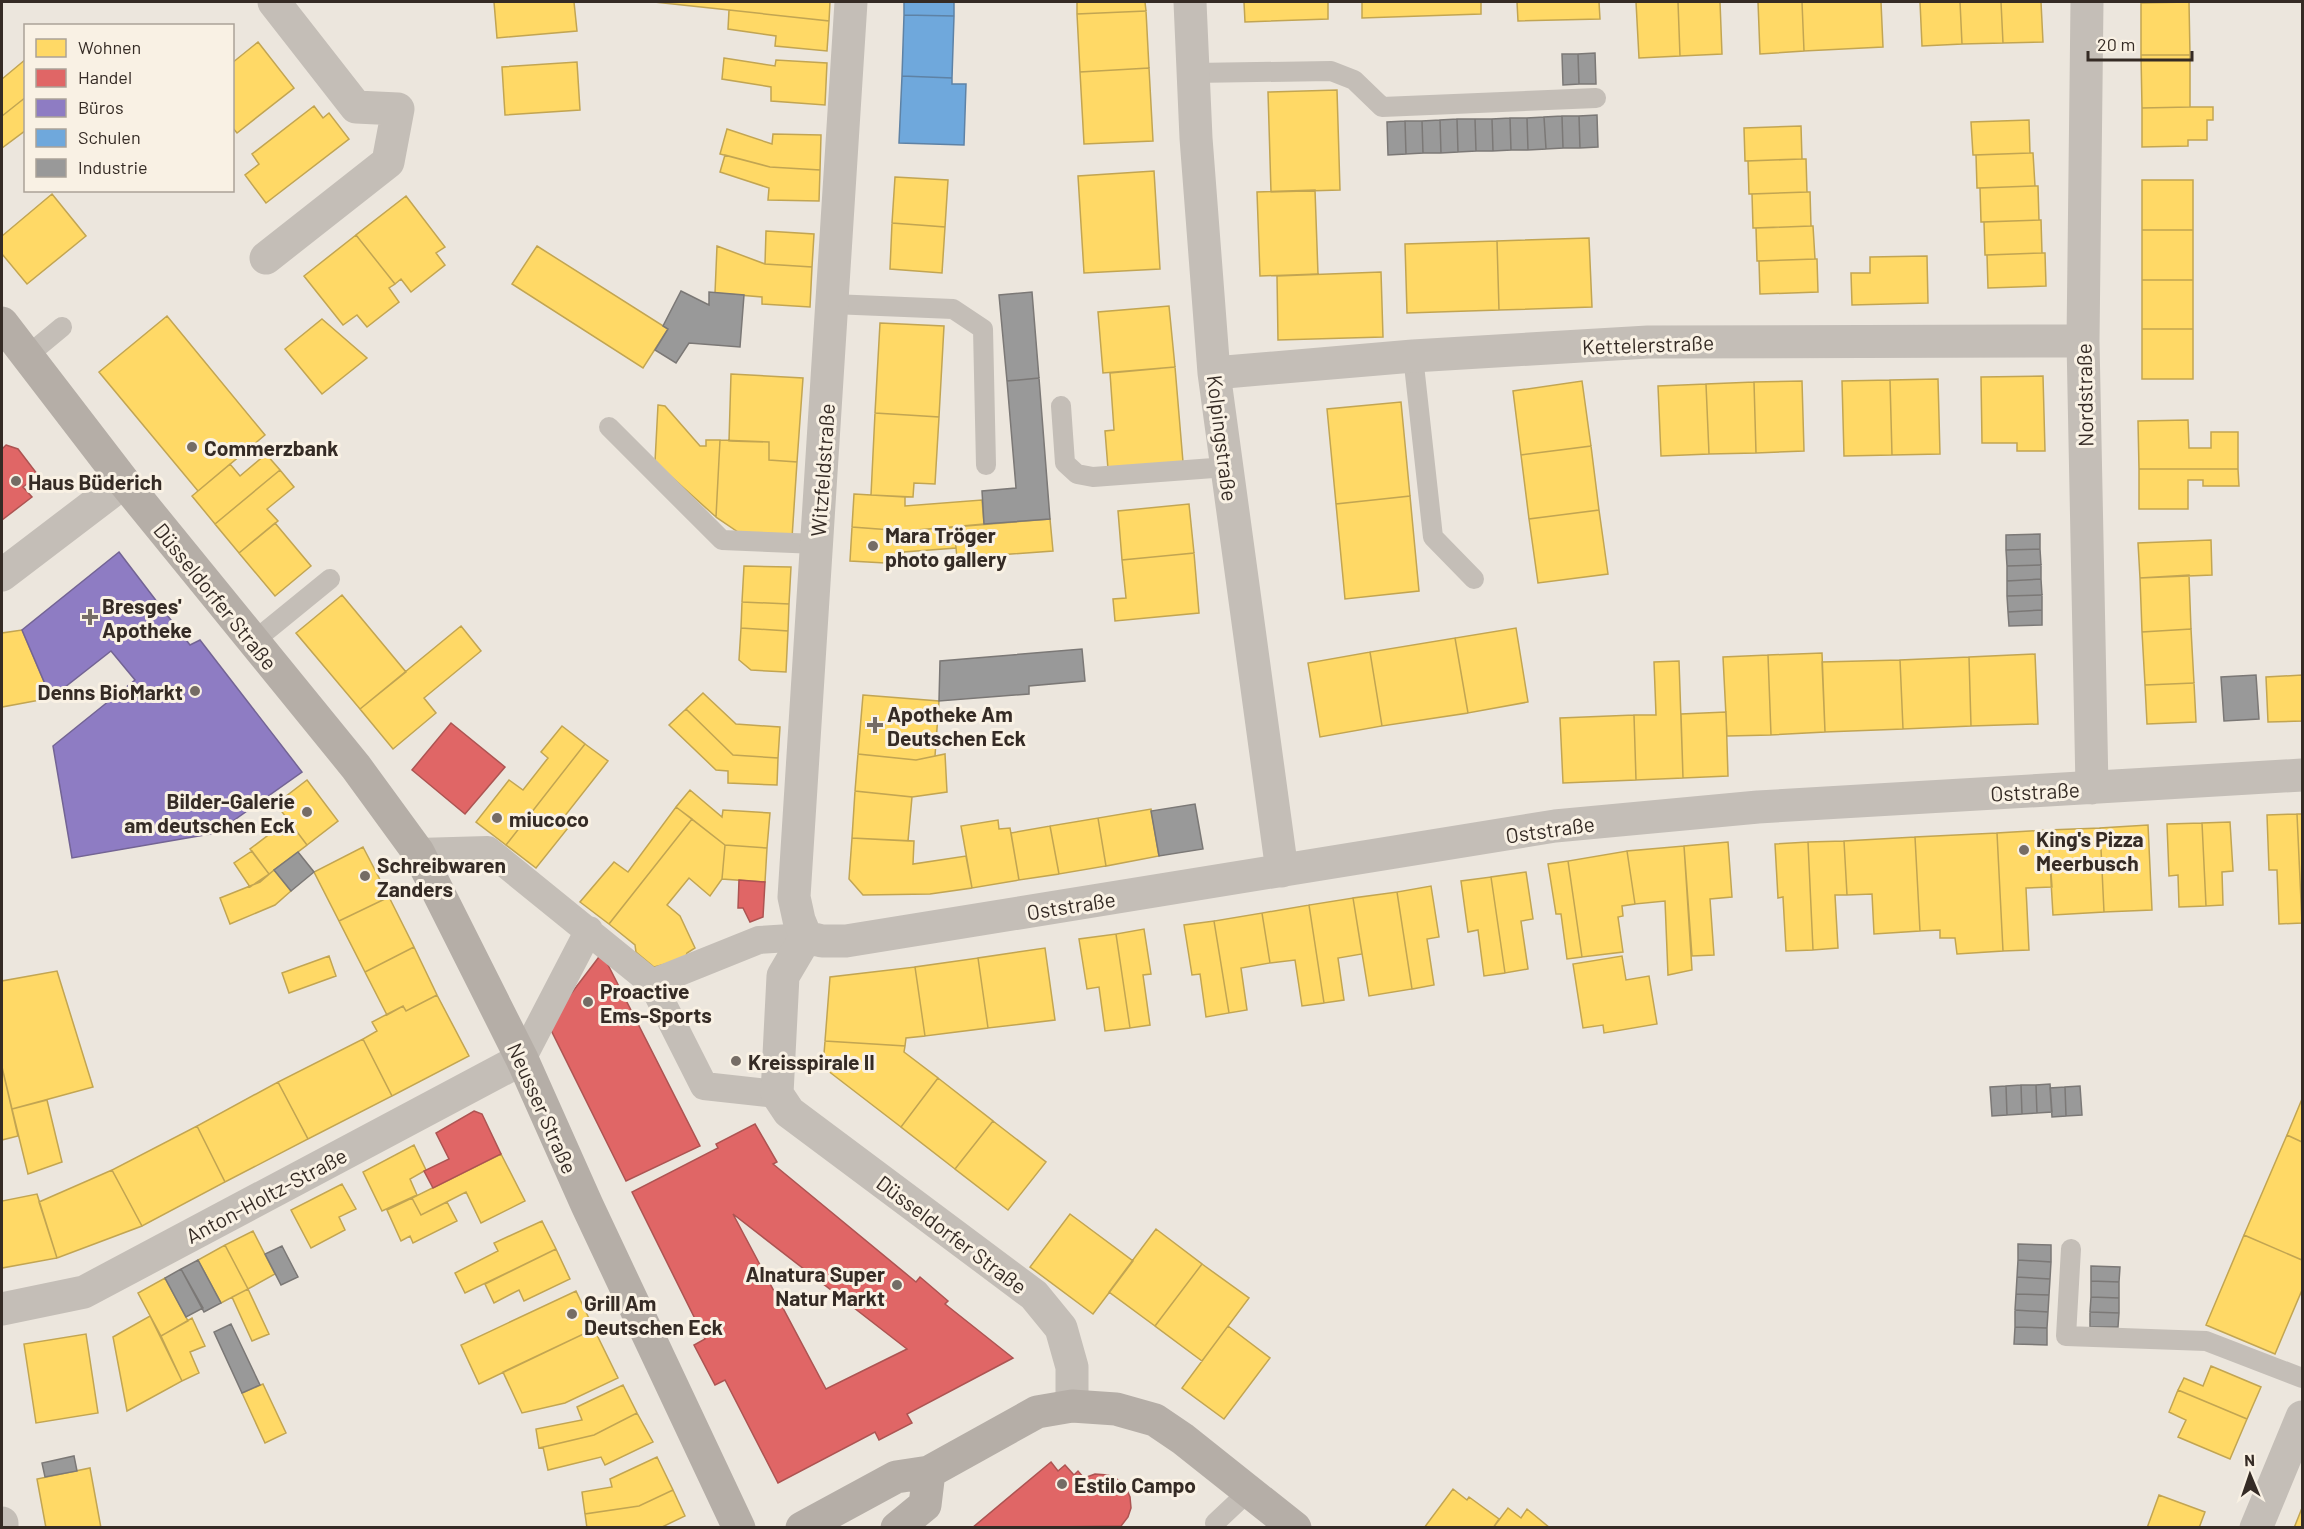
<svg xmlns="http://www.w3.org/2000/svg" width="2304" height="1529" font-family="Barlow,sans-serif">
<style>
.homes{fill:#ffd966;stroke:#c2a552;stroke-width:1.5}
.shops{fill:#e06666;stroke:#ad5452;stroke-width:1.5;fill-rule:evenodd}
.offices{fill:#8e7cc3;stroke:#736494;stroke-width:1.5}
.schools{fill:#6fa8dc;stroke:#5e82a5;stroke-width:1.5}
.industry{fill:#999;stroke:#7b7876;stroke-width:1.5}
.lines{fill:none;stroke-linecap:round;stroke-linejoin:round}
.service{stroke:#c4beb7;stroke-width:20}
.pedestrian{stroke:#c4beb7;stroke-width:28}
.minor{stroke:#c4beb7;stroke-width:33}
.secondary{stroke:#b5aea7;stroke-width:33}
.poi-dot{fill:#756c65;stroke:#f9f1e4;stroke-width:2}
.labels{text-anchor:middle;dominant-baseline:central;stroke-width:6;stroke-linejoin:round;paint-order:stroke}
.street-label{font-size:21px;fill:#352b25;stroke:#f9f1e4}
.poi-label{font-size:21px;font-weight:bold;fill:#352b25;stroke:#f9f1e4;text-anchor:start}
</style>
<rect width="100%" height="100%" fill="#ece6dd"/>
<path class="homes" d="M494,2h80l3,29 -80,7z
M654,2h176l-1,19 -100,-11z
M1077,2h68l1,9 -69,3z
M1244,2h84v17l-83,3z
M1362,2h119v12l-119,4z
M1517,2h82l1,17 -82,2z
M1636,2h42l2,54 -41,2z
M1678,2h42l2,52 -42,2z
M1758,2h44l2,49 -44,3z
M1802,2h79l2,45 -79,4z
M1920,2h40l2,42 -40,2z
M1960,2h41l2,41 -41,1z
M2001,2h40l2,40 -40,1z
M2189,2l1,53h-49v-52z
M729,10l100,11 -2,30 -52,-5 1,-10 -48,-7z
M1146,11l3,57 -69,4 -3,-58z
M258,42l36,46 -57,45 -5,-6v-64z
M2141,55h49v52l-48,1z
M724,58l51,8 1,-6 51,3 -2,42 -54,-4v-14l-49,-8z
M26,59v38l-24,19v-37z
M577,62l3,48 -75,5 -3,-48z
M1149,68l4,73 -69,3 -4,-72z
M1337,90l3,100 -69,2 -3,-100z
M26,97v33l-24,18v-32z
M314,106l9,12 6,-5 20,26 -83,64 -21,-28 14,-11 -7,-10z
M2190,107h23v13h-6v20h-19v6l-46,1v-39z
M2029,120l1,33 -57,2 -2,-33z
M1801,126l1,33 -57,2 -1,-33z
M727,129l45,15 1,-10 48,1 -1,35 -50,-3 -50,-13z
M2030,153h3l2,33 -58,2 -1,-33z
M725,155l45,12 50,3 -1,31 -51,-1 1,-12 -49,-16z
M1802,159h4l1,33 -58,2 -1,-33z
M1154,171l6,98 -76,4 -6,-97z
M895,177l53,3 -3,47 -53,-4z
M2142,180h51v50h-51z
M2035,186h3l1,34 -58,2 -1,-34z
M1315,190l3,84 -58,2 -3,-84z
M1807,192h3l1,34 -58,2 -1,-34z
M52,194l34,42 -59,48 -25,-30v-18z
M406,196l39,51 -9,6 9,12 -34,27 -10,-13 -6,5 -39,-49z
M2039,220h2l1,33 -57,2 -1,-33z
M892,223l53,4 -3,46 -52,-4z
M1811,226h2l2,33 -58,2 -1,-33z
M2142,230h51v50h-51z
M766,231l48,3 -2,33 -47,-3z
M356,235l39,49 -6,4 10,14 -32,25 -10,-12 -14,10 -39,-49z
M1589,238l3,69 -93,3 -2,-69z
M1497,241l2,69 -92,3 -2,-69z
M537,246l131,83 -25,39 -131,-84z
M717,246l48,18 47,3 -2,40 -48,-3v-7l-47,-4z
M2042,253h3l1,33 -58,2 -1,-33z
M1927,256l1,47 -76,2 -1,-32h19v-16z
M1815,259h2l1,33 -58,2 -1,-33z
M1381,272l2,65 -105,3 -1,-64z
M2142,280h51v49h-51z
M1169,306l6,61 -72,6 -5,-61z
M167,316l98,119 -67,56 -99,-119z
M322,319l45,39 -45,36 -37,-45z
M880,323l64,3 -5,91 -64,-4z
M2142,329h51v50h-51z
M1175,367l8,95 -75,7 -3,-38 9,-1 -4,-57z
M731,374l72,4 -6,84 -28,-2v-18l-40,-1z
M2043,376l2,75h-28v-8h-35l-1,-66z
M1938,379l2,75 -48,1 -2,-75z
M1890,380l2,75 -48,1 -2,-75z
M1582,381l9,65 -70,9 -8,-64z
M1802,381l2,70 -48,2 -2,-71z
M1754,382l2,71 -47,1 -3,-70z
M1706,384l3,70 -48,2 -3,-70z
M1401,402l9,94 -74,8 -9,-95z
M658,405l7,1 35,40h6v-6h14l-4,77 -61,-55z
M875,413l64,4 -4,67 -21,-1 -1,14 -42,-2z
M2188,420l1,28h22v-16h27v37h-99l-1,-48z
M720,440l49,2v18l28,2 -5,76 -51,-4 -25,-17z
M1591,446l8,64 -70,9 -8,-64z
M266,454l14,16 -65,54 -23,-28 38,-32 10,12z
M2139,469h99l1,17h-36v-6h-15v29h-49z
M280,470l14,17 -27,22 11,12 -39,32 -24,-29z
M854,494l51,3v9l77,-6 2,24 -79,7 -53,-4z
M1410,496l9,95 -74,8 -9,-95z
M1189,504l5,49 -72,7 -4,-49z
M1599,510l9,64 -70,9 -9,-64z
M1050,519l3,32 -96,7 -3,-31z
M275,523l36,43 -36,30 -36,-43z
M852,527l53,4 49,-4 2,21 -52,4 -1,12 -53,-3z
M2211,540l1,35 -72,3 -2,-35z
M1194,553l5,60 -84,8 -2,-22 13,-1 -4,-38z
M744,566l47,1 -2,37 -47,-2z
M2189,575l2,54 -49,3 -2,-54z
M342,595l64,77 -46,37 -64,-76z
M742,602l47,2 -1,27 -47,-3z
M461,626l20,25 -57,47 12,15 -43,36 -33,-40z
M741,628l47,3 -2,41 -35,-2 -12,-10z
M1516,628l12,74 -60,11 -13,-75z
M2191,629l3,54 -49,2 -3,-53z
M22,630l29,68 -49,9v-74z
M1455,638l13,75 -86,13 -12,-74z
M1370,652l12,74 -62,11 -12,-74z
M1822,653l3,79 -54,3 -3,-80z
M2035,654l3,70 -67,2 -2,-69z
M1768,655l3,80 -44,1 -4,-79z
M1969,657l2,69 -68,3 -3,-69z
M1900,660l3,69 -78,3 -3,-70z
M1679,661l4,117 -47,2 -2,-65h22l-2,-53z
M2302,675v46l-34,1 -2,-45z
M2194,683l2,39 -49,2 -2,-39z
M703,693l33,31 44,3 -2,31 -45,-3 -47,-46z
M863,695l76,6 -4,55 -19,4 -58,-6z
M686,709l47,46 45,3 -1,27 -49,-2v-12l-12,-1 -47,-45z
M1726,712l2,64 -45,2 -2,-64z
M1634,715l2,65 -73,3 -3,-65z
M562,726l23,18 -79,101 -30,-23 33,-42 14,10 25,-32 -7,-6z
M585,744l23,17 -48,61 8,6 -32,40 -30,-23z
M858,754l58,6 29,-6 2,38 -35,5 -57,-6z
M307,780l31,41 -31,24 -31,-41z
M690,790l32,27 1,-7 47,3 -3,35 -42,-3 -49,-38z
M855,791l57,6 -4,44 -56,-3z
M676,807l16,12 -83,105 -29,-22 34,-40 14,10z
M1151,809l8,47 -53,10 -8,-48z
M2297,814l5,109 -23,1 -2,-54h-8l-2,-55z
M2297,814h5v109z
M1098,818l8,48 -47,8 -9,-48z
M692,819l33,26 -3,34 -12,17 -21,-18 -22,27 13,11 15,32 -8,5 -2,6 -31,8 -18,-15 -1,-7 -26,-21z
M288,820l19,25 -38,29 -19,-25z
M998,820l1,9 11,-1 9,52 -47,8 -11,-62z
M2230,822l3,49 -11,1 1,33 -17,1 -4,-83z
M2202,823l4,83 -27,1 -1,-32 -9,1 -2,-52z
M2148,825l4,85 -48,2 -4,-84z
M1050,826l9,48 -40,6 -8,-47z
M2100,828l4,84 -51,3 -5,-85z
M2048,830l4,57 -26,1 3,62 -26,1 -6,-118z
M1997,833l6,118 -46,3 -2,-16h-15v-8l-20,1 -5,-94z
M1915,837l5,94 -46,3 -2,-40 -25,1 -3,-54z
M852,838l62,3 -1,23 53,-8 6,32 -42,6 -67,1 -14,-16z
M1844,841l3,54h-12l3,53 -25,2 -5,-108z
M1728,842l4,55 -22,2 4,56 -22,1 -8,-110z
M1808,842l5,108 -27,1 -3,-54 -5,1 -3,-54z
M725,845l42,3 -2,34 -43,-3z
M1684,846l8,124 -24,5 -3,-74 -30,3 -8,-53z
M363,847l26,50 -50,24 -25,-49z
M252,851l17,23 -19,13 -16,-24z
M1627,851l8,53 -13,2 1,10 -5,1 5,35 -41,5 -14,-96z
M1568,861l14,96 -15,2 -6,-45h-5l-8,-50z
M274,870l17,21 -16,14 -45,19 -10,-26 40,-16z
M1526,872l7,47 -12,2 7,48 -23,4 -14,-96z
M1491,877l14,96 -21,3 -6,-46 -10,2 -7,-51z
M1431,886l8,51 -12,2 7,46 -22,4 -15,-97z
M1397,892l15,97 -43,7 -16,-98z
M389,897l25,50 -49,25 -26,-51z
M1353,898l9,56 -24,4 6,42 -20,3 -15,-98z
M1309,905l15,98 -22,3 -7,-46 -25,3 -8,-50z
M1262,913l8,50 -29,5 6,42 -18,3 -15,-92z
M1214,921l15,92 -23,4 -6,-43 -8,1 -8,-50z
M1144,929l7,45 -8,1 7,50 -20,3 -14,-94z
M1116,934l14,94 -25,3 -6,-44 -12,2 -8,-50z
M414,947l23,48 -31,16 -3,-5 -16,9 -22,-43z
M1045,948l10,72 -67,8 -10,-70z
M329,956l7,20 -47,17 -7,-20z
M1622,956l4,24 23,-4 8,48 -53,9 -1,-8 -20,3 -10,-64z
M978,958l10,70 -63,8 -10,-69z
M915,967l10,69 -19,2 -1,8 -80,-5 5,-64z
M57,971l36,116 -81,22 -10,-42v-86z
M437,995l32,61 -77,40 -29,-57 14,-8 -5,-9 31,-16 3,5z
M363,1039l29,57 -84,43 -30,-57z
M825,1041l80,5 -1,6 34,26 -37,49 -78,-60z
M2,1067l16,69 -16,4z
M938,1078l55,43 -38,48 -54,-42z
M278,1082l30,57 -83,43 -28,-56z
M2302,1099v43l-15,-7z
M47,1100l15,62 -34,12 -16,-65z
M993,1121l53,41 -38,48 -53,-41z
M197,1126l28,56 -83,44 -30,-56z
M2287,1135l15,7v118l-58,-25z
M414,1145l12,25 -16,9 7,16 -35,16 -19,-39z
M501,1154l24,47 -44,22 -15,-31 -45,23 -9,-17z
M112,1170l30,56 -85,32 -18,-56z
M342,1184l14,25 -17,8 6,13 -34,18 -20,-38z
M37,1194l20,64 -55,10v-67z
M412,1198l9,17 26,-13 10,19 -44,22 -3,-7 -9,5 -14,-31z
M1070,1214l63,47 -40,53 -63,-47z
M542,1221l14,28 -91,44 -10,-20 43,-22 -4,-8z
M1156,1229l46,35 -47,62 -46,-34z
M253,1231l22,43 -27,15 -23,-44z
M2244,1235l58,25v30l-27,64 -69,-29z
M225,1245l23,44 -27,14 -23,-43z
M556,1249l14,30 -46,22 -5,-11 -25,13 -9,-19z
M1202,1264l47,34 -47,63 -47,-35z
M165,1278l23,43 -27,15 -23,-43z
M248,1289l21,45 -17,7 -20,-44z
M576,1291l18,38 -115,55 -18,-39z
M150,1316l32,65 -55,30 -14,-74z
M192,1318l13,28 -15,6 9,21 -17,8 -21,-45z
M1228,1326l42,32 -46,61 -42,-31z
M594,1329l24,49 -53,25 -43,10 -19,-41z
M86,1334l12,79 -62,10 -12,-79z
M2211,1366l50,21 -14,32 -69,-29 6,-12 19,8z
M263,1384l23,49 -21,10 -23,-50z
M623,1385l14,28 -43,22 -55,13 -3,-19 46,-9 -5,-13z
M2178,1390l69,29 -17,40 -52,-22 8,-17 -17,-8z
M637,1413l16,29 -48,23 -4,-8 -53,13 -5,-23 51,-12z
M657,1457l16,33 -34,16 -54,8 -3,-22 30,-5 -2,-8z
M90,1468l11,60h-55l-9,-49z
M1453,1489l14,11 2,-3 30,22 -6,9h-69z
M673,1490l12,26 -25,12h-73l-2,-14 54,-8z
M2159,1495l46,17 -6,16h-52z
M1508,1508l13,10 6,-9 23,19h-57z
M2302,1508v20h-8z"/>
<path class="shops" d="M6,445l12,4 20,26 -15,12 9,10 -30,23v-71z
M451,723l54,44 -40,47 -53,-44z
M739,880l26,2 -2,35 -13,5 -7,-14h-5z
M602,953l98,193 -74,35 -78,-157z
M474,1111l8,3 19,40 -68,34 -9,-17 25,-12 -13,-26z
M755,1124l22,38 -4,2 143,118 4,-5 28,24 -3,3 68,54 -106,56 5,9 -33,17 -4,-8 -97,51 -53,-103 -10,5 -21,-40 11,-6 -73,-147 86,-44 -2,-4zM733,1214l174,135 -81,40z
M1051,1462l7,9 7,-6 9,10 4,-4 6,7 11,-4 13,1 11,5 7,8 4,9 1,11 -3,9 -7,9 -149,2z"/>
<path class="offices" d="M119,552l71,93 10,-5 102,132 -86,61 -144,25 -19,-112 82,-66 -24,-29 -60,47 -29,-68z"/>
<path class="schools" d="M904,2h50v14l-50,-1z
M904,15l50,1 -2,62 -50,-2z
M902,76l50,2v6h14l-2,61 -65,-2z"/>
<path class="industry" d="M1595,53l1,31h-17l-1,-30z
M1562,54h16l1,30 -16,1z
M1597,115l1,32 -18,1 -1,-32z
M1562,116l1,32 -17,1 -2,-32z
M1562,116h17l1,32h-17z
M1544,117l2,32 -18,1 -1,-32z
M1510,118l1,32 -18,1 -1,-32z
M1510,118h17l1,32h-17z
M1457,119h18l1,32 -18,1z
M1457,119l1,33 -17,1 -1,-33z
M1475,119h17l1,32h-17z
M1440,120l1,33h-18l-1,-32z
M1405,121h17l1,32 -17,1z
M1405,121l1,33 -18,1 -1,-33z
M681,291l28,14v-13l35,3 -4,52 -51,-4 -13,20 -21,-13 13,-21 -5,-3z
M1032,292l7,86 -32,3 -8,-86z
M1039,378l11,141 -66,5 -2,-33 34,-3 -9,-107z
M2040,534v15l-34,1v-15z
M2040,549l1,16 -34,1 -1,-16z
M2041,565v14l-34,2v-15z
M2041,579l1,16 -35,1v-15z
M2042,595v15l-34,2 -1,-16z
M2042,610v15l-33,1 -1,-14z
M1082,649l3,32 -56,5v8l-90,7 1,-40z
M2256,675l3,44 -35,2 -3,-44z
M1195,804l8,45 -44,7 -8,-45z
M298,852l16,20 -23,19 -17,-21z
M2050,1084l2,28 -15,1 -1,-28z
M2021,1085l1,29 -15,1 -1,-29z
M2021,1085h15l1,28 -15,1z
M2006,1086l1,29 -15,1 -2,-29z
M2080,1086l2,29 -16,1 -1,-29z
M2065,1087l1,29 -14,1 -2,-29z
M2018,1244l33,1v17l-33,-2z
M282,1246l16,31 -17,8 -16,-31z
M198,1260l23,43 -17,9 -23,-43z
M2018,1260l33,2 -1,17 -33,-2z
M2091,1266l29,1 -1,15 -28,-1z
M181,1269l22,39 -17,9 -21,-39z
M2017,1277l33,2 -1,16 -33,-1z
M2091,1281l28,1v16l-28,-1z
M2016,1294l33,1 -1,17 -33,-2z
M2091,1297l28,1v15l-29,-1z
M2015,1310l33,2 -1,16 -32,-1z
M2090,1312l29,1 -1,14h-28z
M231,1324l29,61 -18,8 -28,-61z
M2015,1327l32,1v17l-33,-1z
M74,1456l3,15 -32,6 -3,-14z"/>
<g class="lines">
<path class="service" d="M1193,73l138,-2 23,9 28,27 214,-9
M832,304l121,5 30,20 3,136
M27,356l35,-29
M1413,356l20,181 41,42
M1061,406l4,57 12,11 16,3 134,-10
M609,427l113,113 95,4
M254,641l76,-62
M2071,1249l-5,87 140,5 96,37
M1215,1523l34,-32"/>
<path class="pedestrian" d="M418,852l70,-2 164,133 52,103 73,8
M652,983l107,-43 47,-3
M522,1059l67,-129"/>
<path class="minor" d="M1190,2l6,136 18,235 68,498
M2087,2l-4,339 9,447
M266,258l122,-96 10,-53 -42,-2 -82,-105
M1214,373l199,-17 235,-14 435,-1
M2,575l122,-93
M806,937l16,4h24l709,-115 203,-19 544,-32
M806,937l-7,-17 -5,-23 57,-895
M806,937l-23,39 -6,118 12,18 245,183 27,33 11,39v39
M2,1309l82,-17 438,-233
M2,1523v5
M2256,1528l46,-111"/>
<path class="secondary" d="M2,323l122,159 232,285 62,85 104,207 65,146 152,323
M802,1528l94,-51 33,-5 108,-60 35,-6 44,3 39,11 28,19 112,89
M897,1528l28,-23 4,-33"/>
</g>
<g class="poi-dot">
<circle cx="192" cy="447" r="6"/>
<circle cx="16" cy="481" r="6"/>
<circle cx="873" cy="546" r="6"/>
<path d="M87 608h6v6h6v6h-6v6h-6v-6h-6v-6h6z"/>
<circle cx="195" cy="691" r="6"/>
<path d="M872 716h6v6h6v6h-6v6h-6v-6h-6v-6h6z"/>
<circle cx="307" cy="812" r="6"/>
<circle cx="497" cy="818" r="6"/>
<circle cx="2024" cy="850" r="6"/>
<circle cx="365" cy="876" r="6"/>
<circle cx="588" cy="1002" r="6"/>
<circle cx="736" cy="1061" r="6"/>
<circle cx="897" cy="1285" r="6"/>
<circle cx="572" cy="1314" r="6"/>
<circle cx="1062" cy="1484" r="6"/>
</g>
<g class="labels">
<g class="street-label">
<text transform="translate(1648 344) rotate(-2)">Kettelerstraße</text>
<text transform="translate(2084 395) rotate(-91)">Nordstraße</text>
<text transform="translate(1223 438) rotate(83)">Kolpingstraße</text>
<text transform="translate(822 470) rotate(-86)">Witzfeldstraße</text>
<text transform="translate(216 596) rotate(51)">Düsseldorfer Straße</text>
<text transform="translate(2035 791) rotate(-3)">Oststraße</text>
<text transform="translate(1550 829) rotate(-8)">Oststraße</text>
<text transform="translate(1071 905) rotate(-9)">Oststraße</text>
<text transform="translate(543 1108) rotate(66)">Neusser Straße</text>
<text transform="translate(266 1195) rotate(-28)">Anton-Holtz-Straße</text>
<text transform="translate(952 1234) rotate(37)">Düsseldorfer Straße</text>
</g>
<g class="poi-label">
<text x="204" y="447">Commerzbank</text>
<text x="28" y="481">Haus Büderich</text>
<text x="885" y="534">Mara Tröger<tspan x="885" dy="24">photo gallery</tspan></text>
<text x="102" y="605">Bresges'<tspan x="102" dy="24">Apotheke</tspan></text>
<text x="183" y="691" text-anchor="end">Denns BioMarkt</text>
<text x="887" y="713">Apotheke Am<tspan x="887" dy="24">Deutschen Eck</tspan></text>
<text x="295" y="800" text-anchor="end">Bilder-Galerie<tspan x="295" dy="24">am deutschen Eck</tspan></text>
<text x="509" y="818">miucoco</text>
<text x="2036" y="838">King's Pizza<tspan x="2036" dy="24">Meerbusch</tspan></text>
<text x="377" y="864">Schreibwaren<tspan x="377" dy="24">Zanders</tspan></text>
<text x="600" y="990">Proactive<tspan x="600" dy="24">Ems-Sports</tspan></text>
<text x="748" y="1061">Kreisspirale II</text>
<text x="885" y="1273" text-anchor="end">Alnatura Super<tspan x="885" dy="24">Natur Markt</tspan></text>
<text x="584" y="1302">Grill Am<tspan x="584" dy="24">Deutschen Eck</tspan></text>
<text x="1074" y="1484">Estilo Campo</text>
</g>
</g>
<rect width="2304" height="1529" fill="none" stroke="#352b25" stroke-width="6"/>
<rect x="24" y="24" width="210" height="168" fill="#f9f1e4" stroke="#aba298" stroke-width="1.5"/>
<rect x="36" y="39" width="30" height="18" fill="#ffd966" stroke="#aba298" stroke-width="1.5"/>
<text x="78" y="54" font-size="18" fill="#352b25">Wohnen</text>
<rect x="36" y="69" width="30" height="18" fill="#e06666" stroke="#aba298" stroke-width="1.5"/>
<text x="78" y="84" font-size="18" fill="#352b25">Handel</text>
<rect x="36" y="99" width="30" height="18" fill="#8e7cc3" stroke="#aba298" stroke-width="1.5"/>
<text x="78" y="114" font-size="18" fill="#352b25">Büros</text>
<rect x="36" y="129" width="30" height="18" fill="#6fa8dc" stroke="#aba298" stroke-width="1.5"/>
<text x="78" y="144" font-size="18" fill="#352b25">Schulen</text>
<rect x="36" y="159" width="30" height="18" fill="#999999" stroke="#aba298" stroke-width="1.5"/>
<text x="78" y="174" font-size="18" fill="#352b25">Industrie</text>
<g transform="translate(2250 1475) rotate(358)" stroke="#f9f1e4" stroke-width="4.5" paint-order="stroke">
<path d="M0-4.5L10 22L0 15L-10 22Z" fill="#352b25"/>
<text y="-9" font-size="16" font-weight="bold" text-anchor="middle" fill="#352b25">N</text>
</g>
<path d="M2088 51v9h104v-9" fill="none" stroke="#352b25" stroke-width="3"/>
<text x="2097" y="51" font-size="18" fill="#352b25" stroke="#f9f1e4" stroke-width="4.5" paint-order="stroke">20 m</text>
</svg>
